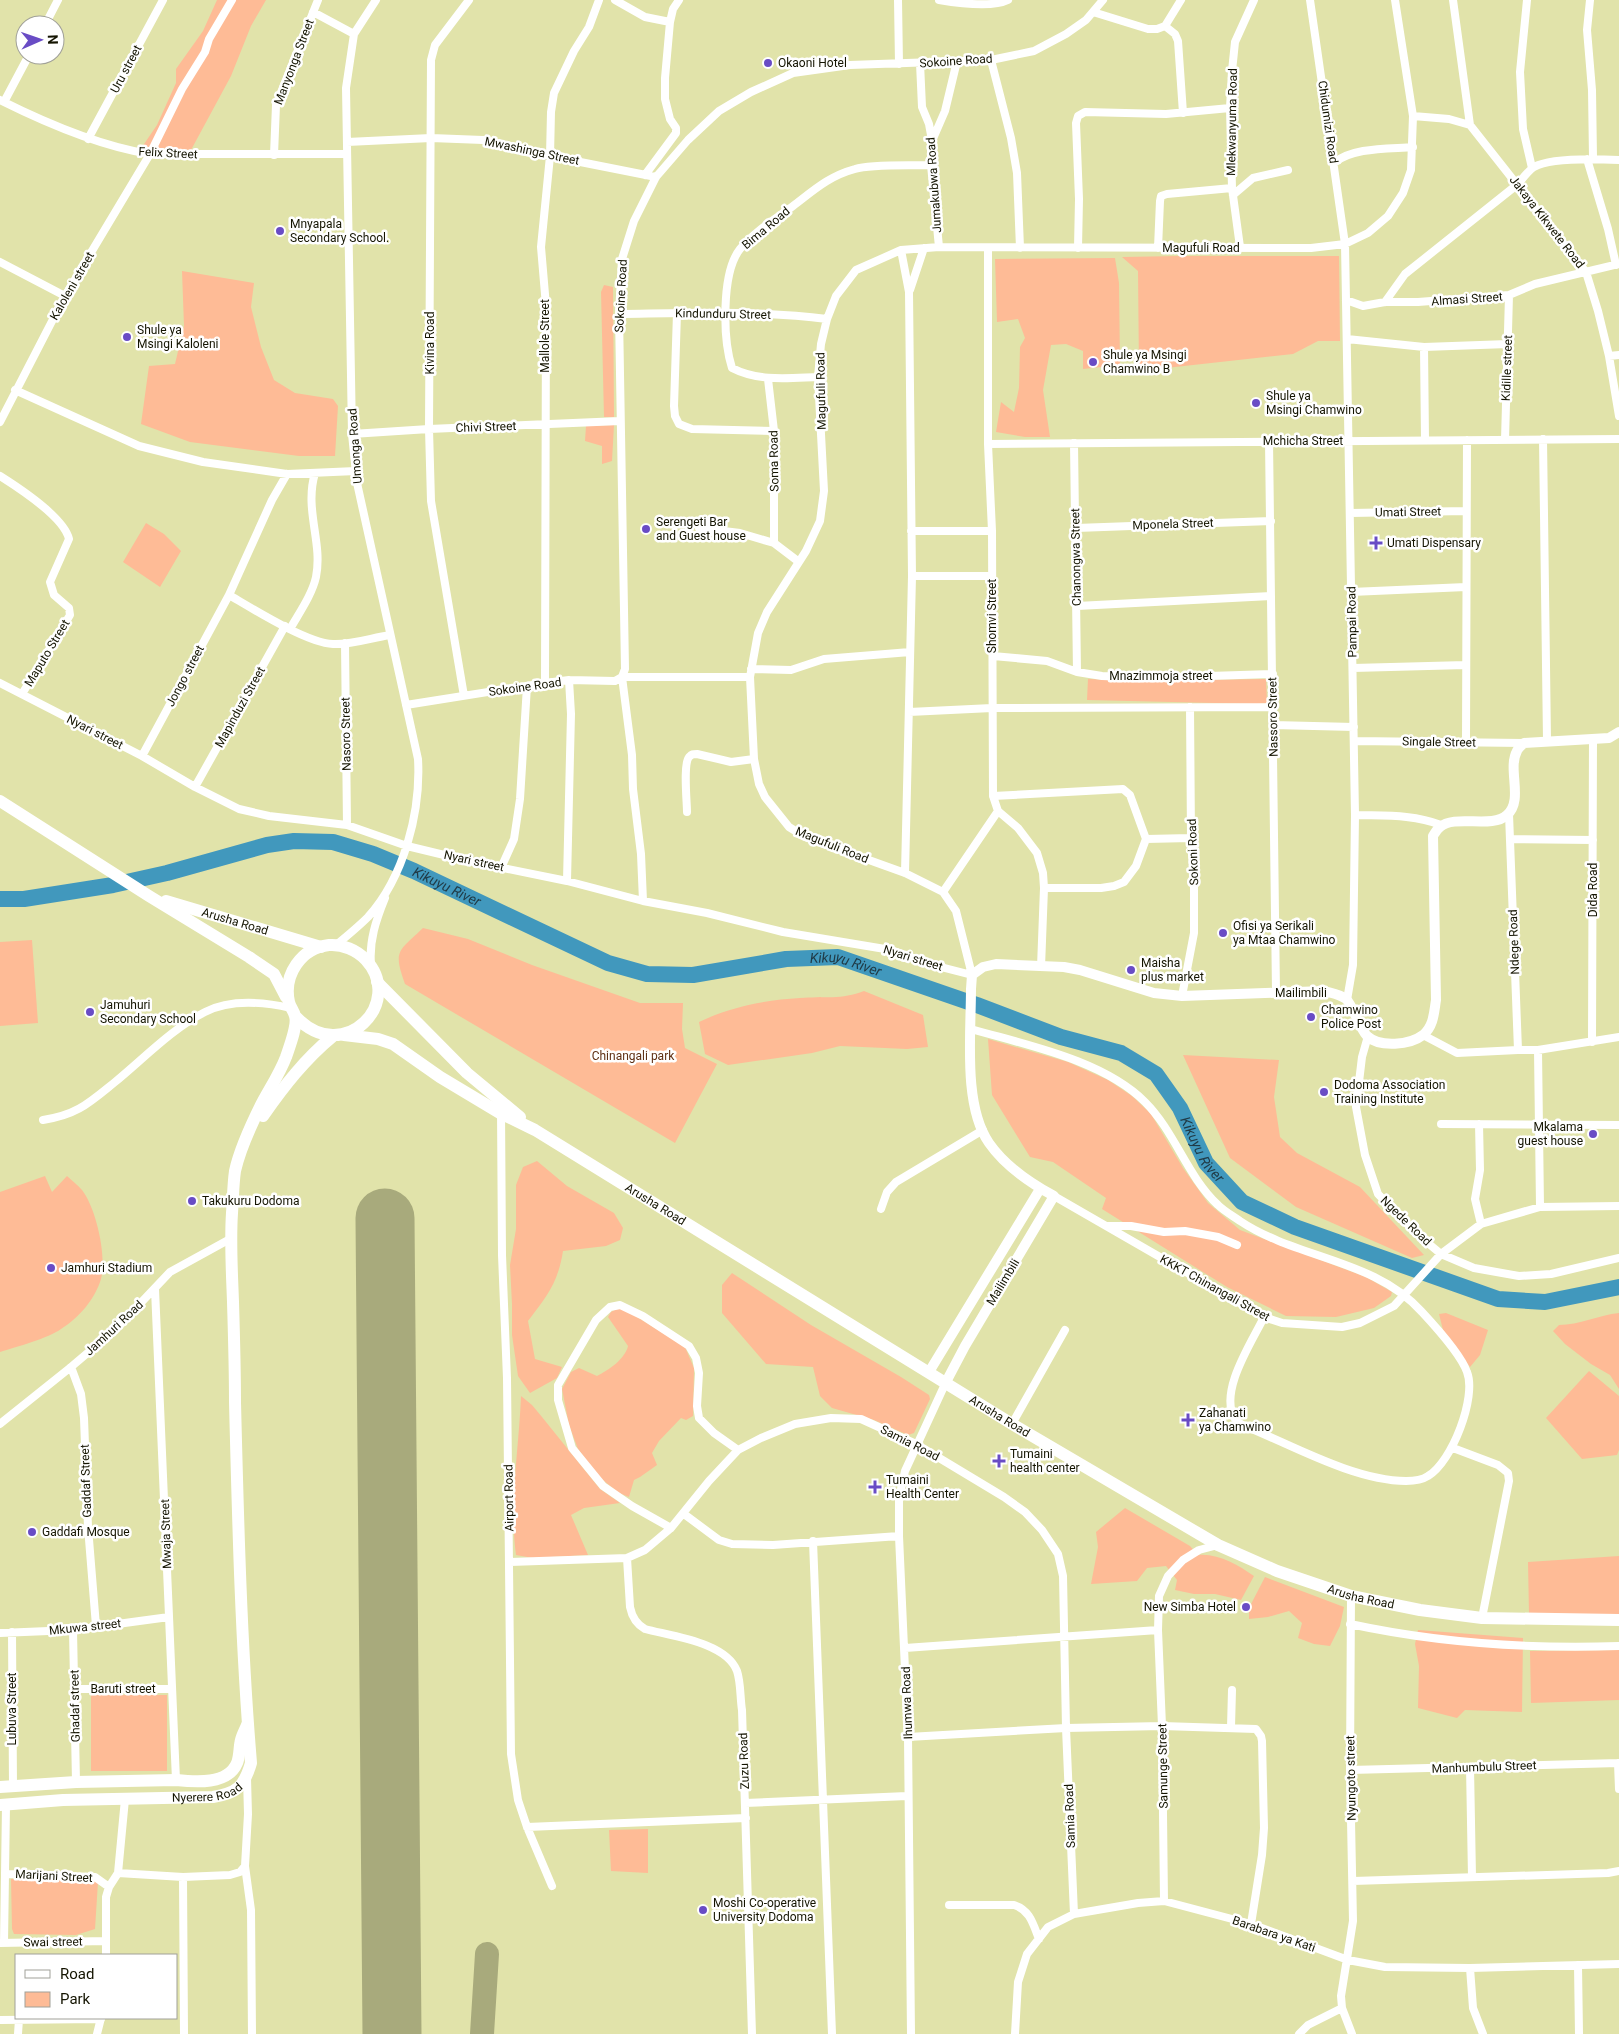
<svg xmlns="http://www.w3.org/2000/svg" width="1619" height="2034" font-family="Roboto,sans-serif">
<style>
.green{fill:#febb96}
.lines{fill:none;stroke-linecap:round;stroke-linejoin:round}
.river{stroke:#4198bd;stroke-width:16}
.taxiway{stroke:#a8aa7c;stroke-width:24}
.runway{stroke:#a8aa7c;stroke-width:59}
.minor{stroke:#fff;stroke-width:8}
.tertiary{stroke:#fff;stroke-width:10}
.trunk{stroke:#fff;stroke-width:12}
.poi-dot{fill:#694cc5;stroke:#fff;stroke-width:2}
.labels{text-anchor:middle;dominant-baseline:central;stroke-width:5;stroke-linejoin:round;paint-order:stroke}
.street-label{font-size:12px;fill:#141401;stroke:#fff}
.poi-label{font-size:12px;fill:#141401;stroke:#fff;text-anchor:start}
.park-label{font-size:12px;fill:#5f3014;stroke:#fff}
.water-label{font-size:14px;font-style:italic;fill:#203b47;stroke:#fff}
</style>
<rect width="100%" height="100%" fill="#e1e3aa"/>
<path class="green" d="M217,0h49l-15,26 -20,50 -40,74 -49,-3 15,-22 19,-42v-14l27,-38z
M1179,256h160l1,85h-22l-25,13 -154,17 -1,-100 -16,-14z
M1115,258l4,25 1,82 -37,4v-18l-17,-7 -15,1 -8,45 7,47h-25l-29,-5 5,-30 13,10 5,-24 1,-41 5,-9 -7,-19 -21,3 -2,-63z
M182,271l72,12 -3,24 10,40 13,33 21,13 38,6 5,7 -3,50h-36l-109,-14 -49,-18 8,-58 26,-2 9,-38z
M604,285l9,2 1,130h-10l-3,-125z
M614,425l-2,36 -10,3v-18l-17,-5 1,-15z
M146,523l18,11 17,17 -21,36 -37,-25z
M1088,679l50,2 128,-2 1,24 -10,1 -170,-4z
M423,928l45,11 64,26 108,38h43l-1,26 3,19 32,16 -42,79 -270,-159c-12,-34 -7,-32 18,-56z
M32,940l6,83 -38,3v-84z
M864,991l59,24 5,32 -21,2 -67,-3 -28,7 -84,12 -23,-11 -6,-32c31,-15 66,-22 101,-24 23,-2 42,2 64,-7z
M988,1039l80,23 40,18 24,16 19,18 32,54 25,35 32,27 126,47 26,15 -1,4 -17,12 -38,9 -50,-1 -59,-29 -125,-78 4,-11 -53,-36 -23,-5 -38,-62z
M1183,1055l96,5 -5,37 6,40 17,16 63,34 64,68 -12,3 -116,-51 -66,-49z
M537,1161l30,25 47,27 9,15 -3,12 -14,6 -43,5c-5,32 -16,45 -35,70l7,38 27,8 -5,11 -27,15 -12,-17 -6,-41v-31l-2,-39 6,-36v-44l7,-18z
M45,1176l7,16 15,-16c5,5 11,9 15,14 14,18 25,66 19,89 -6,20 -22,39 -40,50 -12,9 -45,18 -61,23v-160z
M732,1273l79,52 90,52 28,18 1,4 -16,34 -6,2 -34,-15 -42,-12 -12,-12 -7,-29 -47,-3 -44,-51v-28z
M618,1308l8,2 59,37 9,21 -1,48 -7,4 -5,-2 -22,23 -7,12 5,12 -17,12 -6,3 -5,17 -10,-4 -20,-16 -21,-28 -9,-24 -7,-36 9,-17 8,-4 18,8c12,-6 28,-17 31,-30l-20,-29 3,-5z
M1446,1313l42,17 -8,25 -10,12 -27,-37 -4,-16z
M1619,1313v76l-9,-14 -19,-11 -26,-20 -12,-13 6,-6c20,0 40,-10 60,-12z
M1589,1371l30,25v54l-2,5 -35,4 -36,-41z
M521,1396l11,9 10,12 58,72 20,14 -36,5 -13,7 17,40 -55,3 -17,-3c-7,-53 3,-106 5,-159z
M1125,1508l65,38 8,9c20,-2 40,10 56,21l-13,24 -26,-6h-21l-19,-4 2,-10 -11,-14 -19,2 -10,13 -46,3 7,-37 -2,-15z
M1619,1556v58h-90l-1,-52z
M1265,1577l79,30 -4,19 -10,20 -16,-2 -16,-6 4,-15 -13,-12 -21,6 -19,2v-11z
M1418,1630l105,8 -1,74 -57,-2 -8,8 -39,-10 1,-42 -4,-22z
M1619,1650v50l-88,3 -1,-52z
M91,1695h76v76h-76z
M648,1829v44l-37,-2 -2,-41z
M76,1877l22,5 -3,47 -19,6 -62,-1 -2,-5 -1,-50z"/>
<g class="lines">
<path class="river" id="s1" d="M0,899h24l89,-14 54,-12 100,-28 27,-4 39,1 40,12 41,17 194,92 39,11 46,1 93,-16 52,-2 139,48 84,32 60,16 35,21 24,34 26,55 36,39 53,25 203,72 47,3 74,-15"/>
<path class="taxiway" d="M392,2021l11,13
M482,2034l5,-80"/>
<path class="runway" d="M385,1218l7,816"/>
<path class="minor" d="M615,0l30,17 25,5
M898,0l1,64
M939,0c18,3 53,8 69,0
M1310,0l35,244 10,571 -2,150 -6,35
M1453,0l17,125
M1527,0l-7,72 3,57 9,39
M1590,0l-3,30 5,60 1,68
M313,12l41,22
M1093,12l55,17h9l8,-3 16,-26
M45,25l13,-25
M1165,26l10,8 3,7 5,72
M991,60l20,78 6,35 3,75
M920,63l2,44 7,17 2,11v30l8,82
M0,100c46,23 99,46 150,54h197
M4,102l25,-47
M1413,116l36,3 21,6 116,147 12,39 11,45 10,60
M88,139l75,-139
M932,141l13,-30 12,-50
M347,142l84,-4 52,2 67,16 106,21
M274,155l2,-50 42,-105
M1587,159l21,70 8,36
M1334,163c18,-16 56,-14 79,-16
M645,175l31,-42v-5l-6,-9 -5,-20v-21l5,-56 3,-13 6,-9
M1233,195l20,-17 35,-8
M1240,247l-8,-59 -2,-80 2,-37 3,-29 19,-42
M988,248v196l4,87 1,265 5,15 20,17 19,25 6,20 1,15 -3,79
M1078,248l1,-49 -3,-76 2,-7 7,-4 81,2 64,-6
M1158,248l2,-47 1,-5 6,-2 65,-6
M901,250l8,42 3,284 -7,297
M0,262l65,34
M910,290l14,-42
M1346,300l17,6 22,-4h33l91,-7 26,-11 84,-20
M1385,302l20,-28 113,-90c5,-6 10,-13 16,-17 18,-10 64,-8 85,-7
M677,313l-3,93 1,10 4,8 13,5 82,2
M619,314c69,-1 139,-4 208,5
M1347,339l77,8 84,-3
M1424,347l1,93
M1609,356l10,-1
M818,377c-29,1 -59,5 -86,-9 -9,-28 -11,-95 8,-119 14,-17 35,-30 53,-43 21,-16 36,-30 62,-37 17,-5 56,-3 76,-4
M768,379l6,52v112
M15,390l124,56 64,16 84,12 69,-3
M0,422l65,-126 85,-142 32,-65 23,-37 4,-13 23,-39
M352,434l77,-5 191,-8
M1543,439l4,301
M1505,440l4,-145
M1269,441l7,552
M1074,443l3,229
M988,444l631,-5
M0,476c19,12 64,41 69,63l-19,43 4,13 15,13 1,7 -48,79
M1350,513l116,-2
M699,528l41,5 34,10 25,19
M1076,528l195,-7
M911,531h81
M912,576h80
M1351,592l115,-5
M229,595c24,14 78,48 104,49 18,1 38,-6 57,-9
M1077,606l194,-10
M290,629c9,-16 22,-34 26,-52 7,-35 -12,-67 -1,-104
M345,643l2,182
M993,656l54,5 30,11 25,4 43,2 128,-4
M1353,668l113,-3
M751,669l40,1 33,-11 86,-7
M0,683l142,73 53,31 44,22 30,7 78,9 60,21 62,15 98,20 76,20 64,12 76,19 108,18 42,15 39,10 -16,-64 -13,-19 -38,-19 -100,-36 -16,-10 -24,-30 -6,-13 -5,-25 -4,-82 8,-44 9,-21 39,-61 14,-30 4,-30 -6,-114 3,-33 6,-25 9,-23 20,-26 45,-20 38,-3 372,1 34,-4 23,-11 20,-17 15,-23 8,-23 2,-54 -18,-116
M545,683l1,-377 -5,-59 9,-91 1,-44 3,-19 20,-42 15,-24 10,-27
M464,696l-33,-195 -2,-72 2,-369 4,-15 34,-45
M406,705l139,-22 24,-3 46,1 7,-4 3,-8 -6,-355 3,-55 12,-38 22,-44 32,-37 31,-29 32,-19 42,-19 57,-8 141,-5 43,-9 32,-17 20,-14 17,-20
M909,712l83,-4 281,-1
M1273,725l81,2
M1354,741l170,2
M1466,742l1,-302
M142,756l87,-161 43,-95 15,-26
M195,787l90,-161
M993,796l130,-7 7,6 16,44
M687,812c0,-10 -4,-48 2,-55 3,-3 4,-3 8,-3l34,8 23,-3
M1509,814l9,236h20l81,-13
M1355,815c29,1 58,-1 86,10
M1510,839l83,1
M501,868l13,-29 6,-40 7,-113
M567,881l4,-167 -2,-34
M1044,888h57l13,-2 10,-4 12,-16 10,-27 45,-1
M943,892l55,-81
M643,901l-2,-47 -8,-65 -1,-34 -10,-78h128
M336,945c11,-9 22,-18 32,-28 36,-40 53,-105 50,-158l-61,-276 -5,-49 -6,-346 8,-54 22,-34
M371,964c-2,-23 5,-44 14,-66
M1182,996l12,-63v-49l-3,-46 -1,-131
M971,1029c55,16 132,31 174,73 30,30 42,74 73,103 6,6 15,11 22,16 57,38 135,38 182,91 13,14 39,43 45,60 10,25 -15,90 -39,104 -6,4 -14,5 -22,5 -49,0 -109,-33 -154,-52 -6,-2 -13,-5 -17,-10 -17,-27 17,-77 29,-102
M1423,1035l34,18 61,-3
M1368,1036l-6,21 -6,50 9,48 13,39 39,40 24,20 33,14 45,8 32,-2 68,-16
M1592,1042l1,-303
M1538,1050l2,157
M501,1110l1,145 5,123 4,376 7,46 9,27 25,59
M43,1120c34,-5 46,-17 72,-38 27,-22 59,-55 90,-70 25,-13 59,-10 86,-4
M1441,1124l178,1
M1479,1124l1,46 -5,29 6,25
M1054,1196l210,121 18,6 60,4 18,-4 34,-17 47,-52 40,-30 59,-17 79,-1
M881,1209l6,-17 9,-10 87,-52
M1107,1226h24l33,6 21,-1 33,6 19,8
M155,1289l21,491
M71,1367l10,27 3,24 4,109 8,99
M0,1424l71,-57 46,-39 53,-56 60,-33
M1012,1424l53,-94
M1453,1448l45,17 10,8 1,8 -27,137
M684,1514l35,26 13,4 41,1 126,-9
M671,1528l-39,-22 -29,-20 -31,-38 -14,-48v-15l38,-65 14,-13 10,-2 23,11 46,30 7,12 3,15 -2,33 2,12 15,15 24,17
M813,1541l19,493
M627,1558l3,49c2,10 6,17 15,22 26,7 81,13 92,42 4,12 3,27 5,39l10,324
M510,1562l117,-4 18,-8 26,-22 38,-47 29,-31 23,-12 34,-14 36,-6 30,1 55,25 88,53 21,15 17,18 16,24 5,22 3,152 8,186
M1351,1596l-1,174 3,151 -12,75 1,12 10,26
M1350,1624c88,19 179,25 269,22
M73,1630l3,152
M12,1632l1,154
M0,1633l73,-3 96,-13
M905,1648l253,-18
M74,1689h98
M1231,1727l1,-37
M908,1737l158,-9 96,-2 94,3 5,7 1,5 2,87 -2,27 -11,69
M1618,1763l1,26
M1470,1767l2,110
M1350,1770l269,-7
M745,1803l162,-7
M6,1805l-1,69 90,3 14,10
M527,1827l219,-9
M245,1866l6,44 1,124
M118,1873l65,4 47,-2 10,-3 5,-6 3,-52 -1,-36
M183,1877l1,157
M1353,1881l255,-8 11,-2
M1164,1901l-2,-175 -4,-96 1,-34 9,-20 15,-16 16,-10 19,-5
M949,1905h65c16,5 19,19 25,34
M0,1943l106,-2
M4,1943l1,-69
M106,1955v-58l3,-10 9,-14 7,-74
M1578,1965l1,69
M1470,1968l3,40 10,26
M0,2020l101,-1
M18,2034l1,-15
M97,2034l4,-16
M911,2034l-3,-297 -9,-201v-38l6,-27 41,-89
M1015,2034l3,-52 9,-28 21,-27 26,-13 64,-11 26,-2 87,23 97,36 37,7 85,1 149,-4
M1299,2034l9,-9 34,-17"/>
<path class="tertiary" d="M929,1372l111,-183
M946,1382l19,-36 89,-150c-24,-13 -49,-30 -65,-53 -26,-37 -18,-109 -18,-154l1,-14 11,-8 13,-3 68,3 16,3 74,23 28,3 142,-5c7,2 16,3 22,8 7,6 12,27 21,37 13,12 43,9 56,-1 11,-9 11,-23 13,-35l-3,-164c2,-3 4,-7 7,-9 15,-13 52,2 67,-12 17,-15 0,-46 10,-64 1,-3 5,-6 7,-8l85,-5 10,-6"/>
<g class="trunk">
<path d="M0,801l149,95 100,61 25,17 12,23"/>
<path id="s2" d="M166,901l155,46"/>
<path d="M377,982l90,91 53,44"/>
<path id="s3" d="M344,1035l34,4 15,5 47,33 60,36 35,17 477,294 206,121 59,26 74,25 69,14 62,8 137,2"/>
<path d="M263,1116c21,-30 42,-57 70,-80"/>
<path d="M0,1787l76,-5 100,-2c19,2 52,5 61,-17 3,-7 2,-16 4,-23 1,-5 4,-10 6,-15"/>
<path id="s4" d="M0,1805l63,-5 150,-3c24,-4 31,-10 38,-34 -10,-120 -13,-241 -16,-361 0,-33 -1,-67 -2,-100 -1,-30 -3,-59 -1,-89 1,-13 1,-28 3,-42 5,-23 16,-46 27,-68 8,-15 18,-30 24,-46 3,-9 12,-32 9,-41 -1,-5 -5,-9 -6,-14 -6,-27 12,-54 40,-57 13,-1 28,5 37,15 39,42 -22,107 -70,57"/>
</g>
</g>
<g class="poi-dot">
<circle cx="768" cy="63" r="5"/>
<circle cx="280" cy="231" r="5"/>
<circle cx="127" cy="337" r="5"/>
<circle cx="1093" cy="362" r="5"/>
<circle cx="1256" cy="403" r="5"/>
<circle cx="646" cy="529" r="5"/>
<path d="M1373.5 535.5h5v5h5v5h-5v5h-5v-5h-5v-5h5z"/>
<circle cx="1223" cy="933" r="5"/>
<circle cx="1131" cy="970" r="5"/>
<circle cx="90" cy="1012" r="5"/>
<circle cx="1311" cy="1017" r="5"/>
<circle cx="1324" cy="1092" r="5"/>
<circle cx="1593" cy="1134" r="5"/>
<circle cx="192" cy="1201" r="5"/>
<circle cx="51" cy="1268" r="5"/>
<path d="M1185.5 1412.5h5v5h5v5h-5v5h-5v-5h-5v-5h5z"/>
<path d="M996.5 1453.5h5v5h5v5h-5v5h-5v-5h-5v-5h5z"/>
<path d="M872.5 1479.5h5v5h5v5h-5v5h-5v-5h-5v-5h5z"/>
<circle cx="32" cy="1532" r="5"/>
<circle cx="1246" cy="1607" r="5"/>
<circle cx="703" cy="1910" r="5"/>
</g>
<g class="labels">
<g class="street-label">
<text transform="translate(956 61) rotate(-4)">Sokoine Road</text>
<text transform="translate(294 62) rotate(-69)">Manyonga Street</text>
<text transform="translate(126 69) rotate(-62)">Uru street</text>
<text transform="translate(1232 122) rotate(-89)">Mlekwanyuma Road</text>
<text transform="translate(1328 122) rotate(82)">Chidumizi Road</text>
<text transform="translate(532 151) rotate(12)">Mwashinga Street</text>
<text transform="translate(168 153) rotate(3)">Felix Street</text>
<text transform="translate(934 185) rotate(-94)">Jumakubwa Road</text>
<text transform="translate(1547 222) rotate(52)">Jakaya Kikwete Road</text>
<text transform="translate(766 228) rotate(-40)">Bima Road</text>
<text x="1201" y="248">Magufuli Road</text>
<text transform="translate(72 286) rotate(-60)">Kaloleni street</text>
<text transform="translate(621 296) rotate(-87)">Sokoine Road</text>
<text transform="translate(1467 299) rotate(-4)">Almasi Street</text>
<text transform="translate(723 314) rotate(1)">Kindunduru Street</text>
<text transform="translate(545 336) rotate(-90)">Mallole Street</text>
<text transform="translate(430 343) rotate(-90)">Kivina Road</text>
<text transform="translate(1507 368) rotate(-88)">Kidille street</text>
<text transform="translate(821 391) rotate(-91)">Magufuli Road</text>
<text transform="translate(486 427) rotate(-2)">Chivi Street</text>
<text x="1303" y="441">Mchicha Street</text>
<text transform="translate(355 446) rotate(-94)">Umonga Road</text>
<text transform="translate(774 461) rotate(-91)">Soma Road</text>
<text transform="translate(1408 512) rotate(-1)">Umati Street</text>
<text transform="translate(1173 524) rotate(-2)">Mponela Street</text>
<text transform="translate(1076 557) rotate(-91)">Chanongwa Street</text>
<text transform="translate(992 616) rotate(-90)">Shomvi Street</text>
<text transform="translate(1352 622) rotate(-91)">Pampai Road</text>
<text transform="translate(47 653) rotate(-59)">Maputo Street</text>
<text transform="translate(185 676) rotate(-62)">Jongo street</text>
<text x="1161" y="676">Mnazimmoja street</text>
<text transform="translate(525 687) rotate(-8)">Sokoine Road</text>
<text transform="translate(240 707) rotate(-61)">Mapinduzi Street</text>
<text transform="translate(1273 717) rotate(-91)">Nassoro Street</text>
<text transform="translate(95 732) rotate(27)">Nyari street</text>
<text transform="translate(346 734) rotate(-91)">Nasoro Street</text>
<text transform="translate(1439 742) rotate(1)">Singale Street</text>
<text transform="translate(832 845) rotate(22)">Magufuli Road</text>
<text transform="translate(1193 852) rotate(-92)">Sokoni Road</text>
<text transform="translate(474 861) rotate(12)">Nyari street</text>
<text transform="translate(1593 890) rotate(-90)">Dida Road</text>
<text stroke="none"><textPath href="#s2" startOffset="72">Arusha Road</textPath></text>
<text transform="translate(1514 942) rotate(-92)">Ndege Road</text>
<text transform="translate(913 958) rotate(17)">Nyari street</text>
<text x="1301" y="993">Mailimbili</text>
<text stroke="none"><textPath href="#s3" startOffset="358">Arusha Road</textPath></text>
<text transform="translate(1406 1221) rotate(44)">Ngede Road</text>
<text transform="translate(1003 1282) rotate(-59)">Mailimbili</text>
<text transform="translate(1215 1288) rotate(29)">KKKT Chinangali Street</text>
<text transform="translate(114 1328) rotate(-43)">Jamhuri Road</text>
<text stroke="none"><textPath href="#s3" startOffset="762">Arusha Road</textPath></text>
<text transform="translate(910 1443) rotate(27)">Samia Road</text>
<text transform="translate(86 1481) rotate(-92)">Gaddaf Street</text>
<text transform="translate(509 1498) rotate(-91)">Airport Road</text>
<text transform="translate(166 1534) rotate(-92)">Mwaja Street</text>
<text stroke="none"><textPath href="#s3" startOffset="1168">Arusha Road</textPath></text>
<text transform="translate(85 1627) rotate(-6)">Mkuwa street</text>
<text x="123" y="1689">Baruti street</text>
<text transform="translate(907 1703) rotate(-92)">Ihumwa Road</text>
<text transform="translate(75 1706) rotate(-91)">Ghadaf street</text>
<text transform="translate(12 1709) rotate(-90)">Lubuva Street</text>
<text transform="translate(744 1761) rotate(-92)">Zuzu Road</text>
<text transform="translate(1163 1766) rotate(-91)">Samunge Street</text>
<text transform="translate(1484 1767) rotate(-2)">Manhumbulu Street</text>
<text transform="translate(1351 1778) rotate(-91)">Nyungoto street</text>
<text stroke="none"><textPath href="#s4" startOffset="208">Nyerere Road</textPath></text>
<text transform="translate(1070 1816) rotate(-92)">Samia Road</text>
<text transform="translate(54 1876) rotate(3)">Marijani Street</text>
<text transform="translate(1274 1934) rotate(19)">Barabara ya Kati</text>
<text transform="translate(53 1942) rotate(-1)">Swai street</text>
</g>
<g class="poi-label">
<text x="778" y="63">Okaoni Hotel</text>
<text x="290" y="224">Mnyapala<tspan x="290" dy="14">Secondary School.</tspan></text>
<text x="137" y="330">Shule ya<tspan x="137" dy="14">Msingi Kaloleni</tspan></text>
<text x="1103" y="355">Shule ya Msingi<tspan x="1103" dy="14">Chamwino B</tspan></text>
<text x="1266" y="396">Shule ya<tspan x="1266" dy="14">Msingi Chamwino</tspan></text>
<text x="656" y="522">Serengeti Bar<tspan x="656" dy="14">and Guest house</tspan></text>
<text x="1387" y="543">Umati Dispensary</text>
<text x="1233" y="926">Ofisi ya Serikali<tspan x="1233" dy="14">ya Mtaa Chamwino</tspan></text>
<text x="1141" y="963">Maisha<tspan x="1141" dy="14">plus market</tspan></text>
<text x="100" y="1005">Jamuhuri<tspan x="100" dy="14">Secondary School</tspan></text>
<text x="1321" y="1010">Chamwino<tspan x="1321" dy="14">Police Post</tspan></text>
<text x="1334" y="1085">Dodoma Association<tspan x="1334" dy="14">Training Institute</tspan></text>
<text x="1583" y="1127" text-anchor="end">Mkalama<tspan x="1583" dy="14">guest house</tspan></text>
<text x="202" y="1201">Takukuru Dodoma</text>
<text x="61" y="1268">Jamhuri Stadium</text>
<text x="1199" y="1413">Zahanati<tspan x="1199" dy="14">ya Chamwino</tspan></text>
<text x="1010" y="1454">Tumaini<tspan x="1010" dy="14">health center</tspan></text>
<text x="886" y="1480">Tumaini<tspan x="886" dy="14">Health Center</tspan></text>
<text x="42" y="1532">Gaddafi Mosque</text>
<text x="1236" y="1607" text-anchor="end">New Simba Hotel</text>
<text x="713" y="1903">Moshi Co-operative<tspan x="713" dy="14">University Dodoma</tspan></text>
</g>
<g class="park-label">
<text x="633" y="1056">Chinangali park</text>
</g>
<g class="water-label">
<text stroke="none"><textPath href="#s1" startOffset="462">Kikuyu River</textPath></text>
<text stroke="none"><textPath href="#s1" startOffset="882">Kikuyu River</textPath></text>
<text stroke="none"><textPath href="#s1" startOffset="1302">Kikuyu River</textPath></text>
</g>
</g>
<rect x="15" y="1954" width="162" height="65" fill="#ffffff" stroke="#a1a199"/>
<rect x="25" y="1970" width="25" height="8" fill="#ffffff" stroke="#a1a199"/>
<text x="60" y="1979" font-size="15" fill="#141401">Road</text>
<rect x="25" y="1992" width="25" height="15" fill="#febb96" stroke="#a1a199"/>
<text x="60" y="2004" font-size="15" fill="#141401">Park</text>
<g transform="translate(40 40) rotate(88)"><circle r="24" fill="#ffffff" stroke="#a1a199"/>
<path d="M0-4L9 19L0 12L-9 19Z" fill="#694cc5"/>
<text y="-8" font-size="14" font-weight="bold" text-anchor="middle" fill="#141401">N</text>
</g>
</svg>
